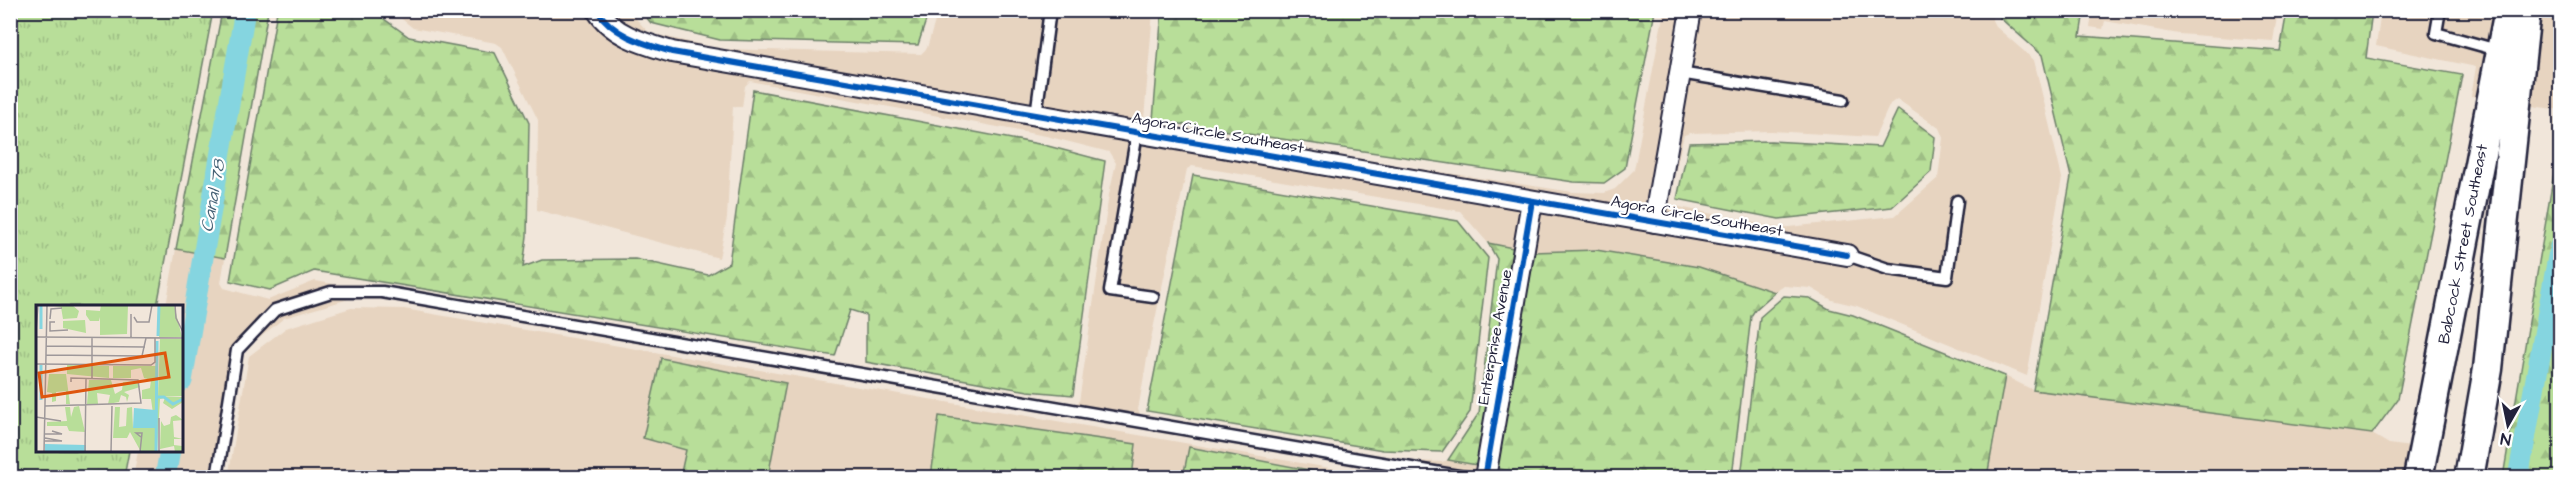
<svg xmlns="http://www.w3.org/2000/svg" width="2571" height="488" font-family="'Architects Daughter',sans-serif">
<style>
.built{fill:#e7d4c0;fill-rule:evenodd}
.grass{fill:url(#grass-tufts);stroke:#6d806a;stroke-width:1.5}
.forest{fill:url(#forest-firs);stroke:#6d806a;stroke-width:1.5}
.lines{fill:none;stroke-linecap:round;stroke-linejoin:round}
.canal{stroke:#85d5e0;stroke-width:21}
.service-casing{stroke:#22223b;stroke-width:15}
.minor-casing{stroke:#22223b;stroke-width:24}
.secondary-casing{stroke:#22223b;stroke-width:33}
.service{stroke:#fff;stroke-width:10}
.minor{stroke:#fff;stroke-width:20}
.secondary{stroke:#fff;stroke-width:28}
.cycleway-casing{stroke:#fff;stroke-width:10}
.cycleway{stroke:#0057b8;stroke-width:6}
.labels{text-anchor:middle;dominant-baseline:central;stroke-width:4.5;stroke-linejoin:round;paint-order:stroke}
.street-label{font-size:16px;fill:#22223b;stroke:#fff}
.water-label{font-size:18px;font-style:italic;fill:#456175;stroke:#fff}
.inset-river{fill:none;stroke:#85d5e0;stroke-width:3}
.inset-road{fill:none;stroke:#9e989a;stroke-width:1.5}
.view{fill:#de560e;fill-opacity:0.15;stroke:#de560e;stroke-width:3}
.inset-edge{fill:none;stroke:#22223b;stroke-width:3}
</style>
<defs>
<pattern id="grass-tufts" width="24" height="20" patternUnits="userSpaceOnUse" patternTransform="scale(1.5)"><rect width="24" height="20" fill="#b8de99"/><path d="M3 7l-1-3M5 7V3M7 7l1-3M15 17l-1-3M17 17v-4M19 17l1-3" fill="none" stroke="#9ebe85"/></pattern>
<pattern id="forest-firs" width="22" height="20" patternUnits="userSpaceOnUse" patternTransform="scale(1.5)"><rect width="22" height="20" fill="#b8de99"/><path d="M5 1l3.5 6h-7zM16 11l3.5 6h-7z" fill="#9ebe85"/></pattern>
</defs>
<rect width="100%" height="100%" fill="#f1e6da"/>
<filter id="ink" filterUnits="userSpaceOnUse"><feTurbulence type="fractalNoise" baseFrequency=".0167" numOctaves="2"/><feDisplacementMap in="SourceGraphic" scale="12" xChannelSelector="R" yChannelSelector="G"/><feConvolveMatrix kernelMatrix="1 2 1 2 8 2 1 2 1" color-interpolation-filters="sRGB"/></filter>
<g filter="url(#ink)">
<path class="built" d="M392,11h237l20,22 71,16 201,5 6,-6 11,-37h215l-9,108 5,9 424,64 31,1 11,-4 19,-19 30,-159h329l-1,9 3,6 39,34 28,118 -35,198 -170,-70 -25,-6 -21,-12 -27,-2 -9,6 -76,-25 -103,-17 -63,2 -45,-9 -28,-32 -268,-45 -5,3 -39,184 -10,57 5,10 239,40 60,2 6,-2 98,17h-105l-1035,-178h-57l-65,19 -42,34 -23,125 -86,1 5,-27 44,-1v-144h-16l10,-57 49,9 -4,25 3,5 44,12 47,-19 756,124 8,-3 30,-208 7,-31 -7,-11 -63,-16 -296,-55 -5,5 -3,21 -9,-1 -6,112 -8,40 -182,-48 1,-90 -36,-73 -6,-4 -83,-15zM1897,99l42,29 4,10 -5,40 -43,38 -116,12 -109,-23 -1,-8 15,-62 6,-2 81,-2 104,6 15,-33z
M2093,11v-1l185,1 -5,30 -94,-7 -74,-13 -2,8 -13,-2z
M2381,11h118l-17,86 -11,-1 5,-29 -100,-21z
M2536,11h24v99l-34,-5z
M351,308l53,1 979,168 -1155,1 21,-122 37,-28z
M2005,376l28,14 339,44 17,10 22,3 -5,30 -419,1z"/>
<path class="grass" d="M10,11h203l-56,295h-119v144l91,1 -5,26h-113z"/>
<path class="forest" d="M1162,10h493v1l-30,157 -21,15 -30,-1 -421,-62z
M222,11h46l-43,247 -49,-9z
M277,11h96l36,26 86,16 34,70 -2,113 -4,31 19,-7 93,-1 73,16 21,-12 24,-173 291,55 61,16 -32,234 -45,-4 -162,-29v-47l-16,-5 -15,46 -521,-85 -44,19 -40,-9z
M641,11h288l-11,34 -198,-5 -69,-17z
M2002,11h82l-4,25 200,15 7,-40h85l-6,47 96,17 -64,324 -26,35 -339,-44 38,-213 -29,-122 -42,-37z
M1898,109l37,28 -4,35 -39,35 -113,12 -102,-20 12,-56 82,-2 109,6z
M2560,137v340h-57z
M1193,175l265,46 30,37 -18,154 -28,40 -59,-2 -236,-39z
M1488,243l45,9 63,-2 103,17 76,25 -20,18 -4,6 -19,161h-186l-98,-17 31,-47 18,-154z
M1784,296l26,2 19,11 24,6 152,61 -18,101h-246l19,-160z
M661,358l125,25 -18,94h-88l6,-27 -43,-12z
M939,416l197,28 -4,33h-201z
M1189,447l157,30h-163z"/>
<g class="lines">
<path class="canal" d="M182,381l63,-371
M165,478l5,-28
M2518,478l42,-232"/>
<defs>
<path id="service" d="M2440,10l-4,23 65,18
M1680,73l163,27
M1036,115l14,-105
M1137,133l-27,158 43,6
M1847,255l41,14 59,8 10,-76
M217,478l20,-128 38,-40 56,-18h51l1088,186"/>
<path id="minor" d="M597,10c16,26 48,34 75,42l1175,203
M1654,222l37,-212
M1485,478l47,-277"/>
<path id="secondary" d="M2418,478l91,-468
M2469,478l19,-109 38,-359"/>
</defs>
<use href="#service" class="service-casing"/>
<use href="#minor" class="minor-casing"/>
<use href="#secondary" class="secondary-casing"/>
<use href="#service" class="service"/>
<use href="#minor" class="minor"/>
<use href="#secondary" class="secondary"/>
<defs>
<path id="cycleway" d="M597,10c16,26 48,34 75,42l1175,203
M1485,478l47,-277"/>
</defs>
<use href="#cycleway" class="cycleway-casing"/>
<use href="#cycleway" class="cycleway"/>
</g>
</g>
<g class="labels">
<g class="street-label">
<text transform="translate(1218 133) rotate(10)">Agora Circle Southeast</text>
<text transform="translate(1697 216) rotate(10)">Agora Circle Southeast</text>
<text transform="translate(2463 244) rotate(-79)">Babcock Street Southeast</text>
<text transform="translate(1495 337) rotate(-80)">Enterprise Avenue</text>
</g>
<g class="water-label">
<text transform="translate(213 196) rotate(-80)">Canal 78</text>
</g>
</g>
<g transform="translate(36 305)">
<rect width="147" height="147" fill="#f1e6da"/>
<path d="M124,34h23v57h-25z" fill="#b8de99"/>
<path d="M12,0h24l7,6 -2,7 -14,1 -2,-12zM65,0h27l-1,29 -27,1v-18l-1,4h-9l-4,-6v-5l14,1zM123,0h15l8,32h-23zM49,15l1,13 -23,-5v-7zM31,60l42,1v12l-42,-4zM77,61h45v30l25,1v5l-11,7 -9,-6 2,-5 -5,1 -3,53h-16l-11,-20 -3,6h-14l2,-31h5l-1,20 7,-1 1,-18 5,-1 1,21h22l-4,-29h-9v-9l8,-2 1,-8 -7,-2 -3,-10 -10,2v8h-18zM13,69h17l4,30h-4v-13l-10,1v9l-4,1v-9l-5,-1zM53,75h22l4,14 7,-4 1,-8 14,-1 3,6 -16,5 5,3 -2,7 -1,-5 -5,-2 -2,7 -11,2 2,-9 -13,-2 1,11h-11zM43,101l6,26 -16,-1 -2,-5h-20v-4l20,-1 -2,-14h5l1,10 3,-10zM140,110l7,5 -10,1 1,16 9,2h-9v6l8,1 1,6h-8l-1,-6 -14,3 1,-28 3,5 6,-2 1,-7z" fill="#b8de99"/>
<path d="M98,103l21,2v18h-22zM9,139l41,1v7h-41z" fill="#85d5e0"/>
<path class="inset-river" d="M5,24v-24M122,31l1,-31M121,92h7l9,7 10,-5M5,95v-35M120,147l1,-111"/>
<path class="inset-road" d="M139,0l1,13 7,14M95,9v24M98,12l3,5h12l3,-17M14,14l1,-10 11,-1M19,17h-5v9l18,-1M0,26l2,-26M0,32l147,1M10,41l99,1M10,50l96,1 4,-18M0,59l115,1 4,-3v-24M56,74v-42M9,101l96,-3 -3,-23 -67,-2v4M0,112l25,4M9,129h17l-10,-3M8,136h18l-17,-3M8,147l3,-147M49,147l1,-73M75,147l1,-46M104,147l2,-19h-6l5,4M123,147v-34"/>
<path class="view" d="M129,48l4,24 -127,20 -3,-24z"/>
<rect width="147" height="147" class="inset-edge"/>
</g>
<rect width="2571" height="488" fill="none" stroke="#fff" stroke-width="36"/>
<rect x="18" y="18" width="2535" height="452" fill="none" stroke="#22223b" stroke-width="2" filter="url(#ink)"/>
<g transform="translate(2508 425) rotate(189)" stroke="#ffffff" stroke-width="4.5" paint-order="stroke">
<path d="M0-4.5L10 22L0 15L-10 22Z" fill="#22223b"/>
<text y="-9" font-size="16" font-weight="bold" text-anchor="middle" fill="#22223b">N</text>
</g>
</svg>
